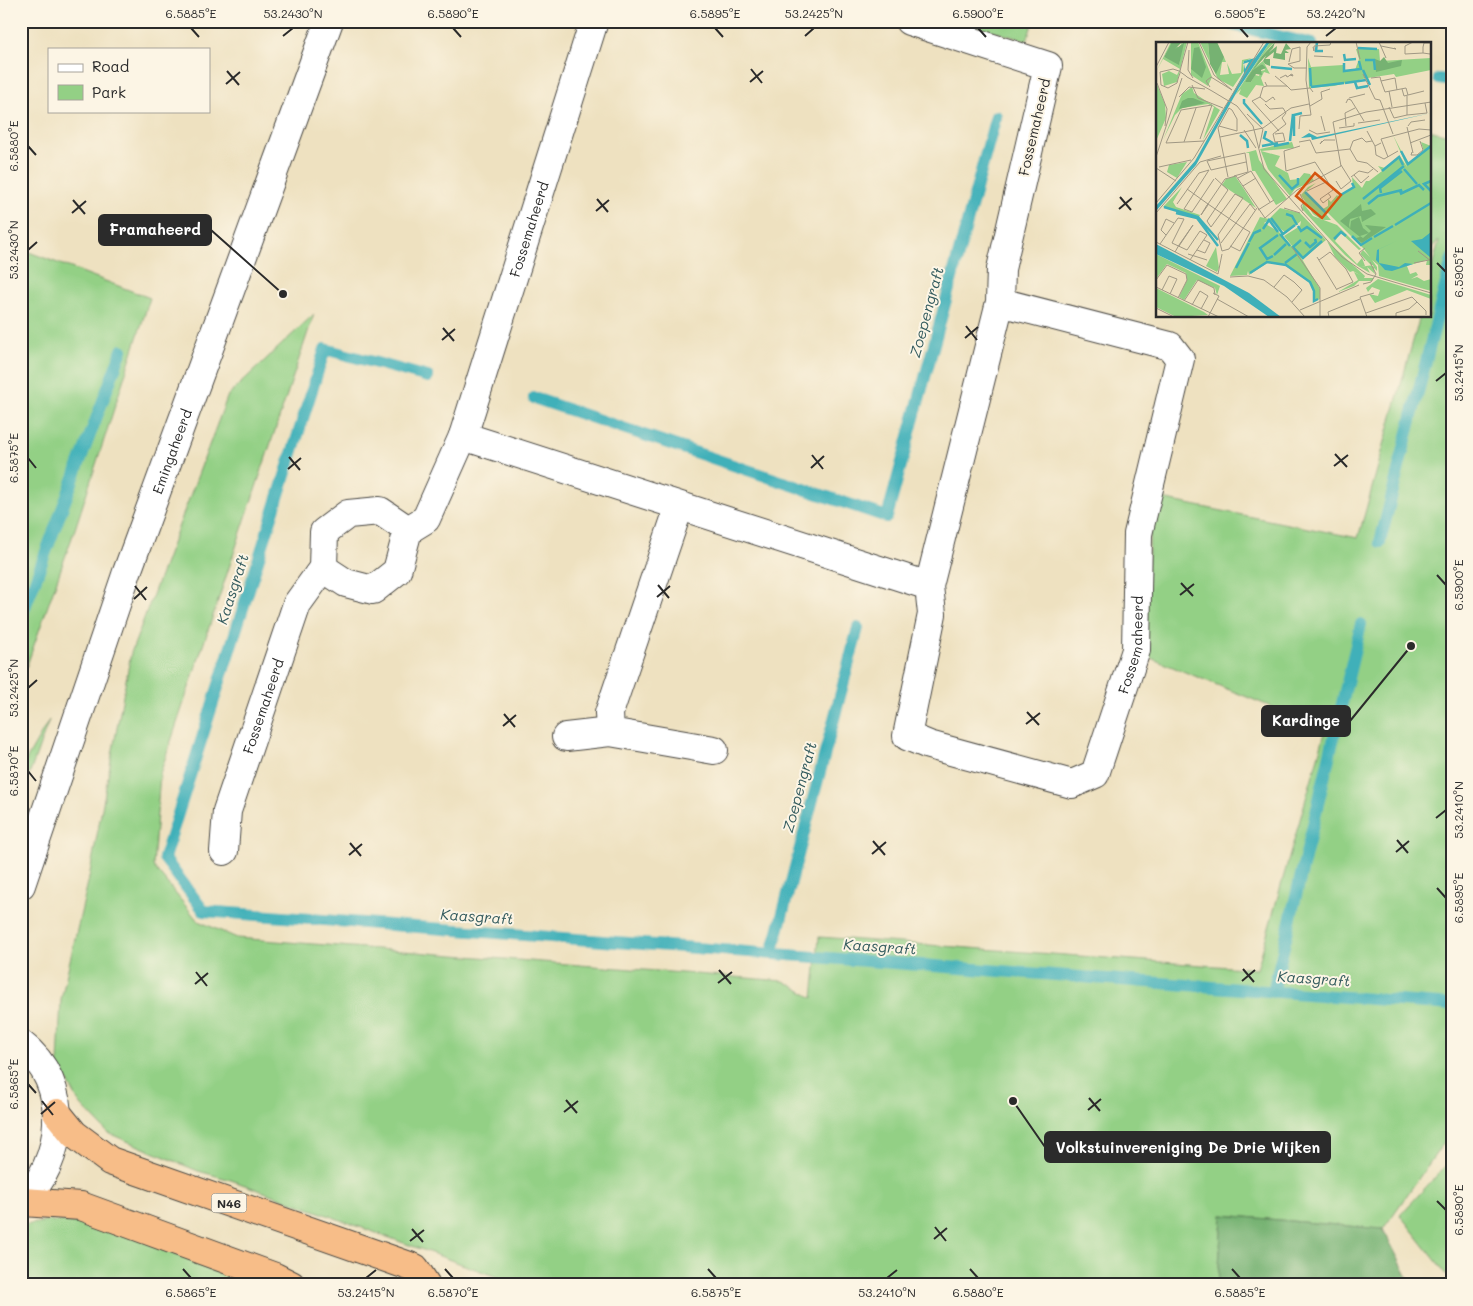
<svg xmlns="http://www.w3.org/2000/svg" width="1473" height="1306" font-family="Mali,sans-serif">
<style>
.green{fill:#93d085;stroke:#5f7e58}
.forest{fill:#76b272;stroke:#506e4e}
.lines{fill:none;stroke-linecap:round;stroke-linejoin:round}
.stream{stroke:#3fb0b9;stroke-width:12}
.minor-casing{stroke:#484641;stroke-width:30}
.highway-casing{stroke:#484641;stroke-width:30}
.minor{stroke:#fff;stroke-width:28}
.highway{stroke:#f7bd88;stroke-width:28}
.ticks{fill:none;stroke:#2b2b2b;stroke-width:2}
.labels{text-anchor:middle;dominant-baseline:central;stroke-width:4;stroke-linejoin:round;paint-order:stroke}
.shield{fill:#fcf5e5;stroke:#6a6863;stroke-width:1}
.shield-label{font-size:12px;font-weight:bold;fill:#2b2b2b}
.street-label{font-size:14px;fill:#2b2b2b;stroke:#fcf5e5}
.water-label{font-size:15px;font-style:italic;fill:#325a5d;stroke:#fcf5e5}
.inset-river{fill:none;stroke:#3fb0b9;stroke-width:2.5}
.inset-road{fill:none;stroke:#a09884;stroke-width:1}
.view{fill:#d5540f;fill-opacity:0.15;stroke:#d5540f;stroke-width:2.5}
.inset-edge{fill:none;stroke:#2b2b2b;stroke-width:2.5}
.leader{fill:none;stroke:#2b2b2b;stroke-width:2}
.callout-dot{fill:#2b2b2b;stroke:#fcf5e5;stroke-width:2}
.callout{fill:#2b2b2b;stroke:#2b2b2b;stroke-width:2}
.callout-label{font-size:15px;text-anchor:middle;font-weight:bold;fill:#fff}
.neatline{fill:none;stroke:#2b2b2b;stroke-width:2}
.ticks-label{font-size:12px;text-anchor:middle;fill:#2b2b2b}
</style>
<rect width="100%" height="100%" fill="#fcf5e5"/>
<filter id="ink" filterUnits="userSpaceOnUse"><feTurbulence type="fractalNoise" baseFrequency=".02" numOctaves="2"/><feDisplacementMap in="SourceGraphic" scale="10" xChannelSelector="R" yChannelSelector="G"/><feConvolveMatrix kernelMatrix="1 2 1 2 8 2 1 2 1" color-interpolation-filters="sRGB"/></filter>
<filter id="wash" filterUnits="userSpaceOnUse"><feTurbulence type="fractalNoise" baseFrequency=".0096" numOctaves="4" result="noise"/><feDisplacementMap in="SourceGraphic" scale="20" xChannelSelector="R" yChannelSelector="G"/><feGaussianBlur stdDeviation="1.12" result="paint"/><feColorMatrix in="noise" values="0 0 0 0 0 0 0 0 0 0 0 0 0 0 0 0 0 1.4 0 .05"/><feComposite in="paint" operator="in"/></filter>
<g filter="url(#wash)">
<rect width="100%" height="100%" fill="#eee1c0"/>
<path class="green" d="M957,21h76l-6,20z
M1429,130l23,6v995l-69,98 -161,-14 -4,70h-699l-288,-105 -33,-9 -90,-38 -28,-29 -22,-40 3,-65 28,-121 42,-225 97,-258 86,-81 -154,460 -7,92 45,55 39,17 547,43 29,17 6,-61 438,32 69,-240 -183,-74 9,-158 206,41 62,-222h9v-38l10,-37 -10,8z
M21,249l129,49 -75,231 -54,153z
M49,720l-28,78v-29z
M1452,1159v122l-52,-66z
M48,1221l53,3 155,61h-235v-59z"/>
<path class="forest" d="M1222,1215l161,14 29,56h-194z"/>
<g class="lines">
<path class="stream" d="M1216,21l96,23
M1439,79l13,2
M428,377l-103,-28 -161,509 40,53 1248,94
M534,398l353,119 109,-401
M1380,542l72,-283
M21,618l101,-268
M772,954l86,-326
M1273,992l88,-368"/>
</g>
</g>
<g filter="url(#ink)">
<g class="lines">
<defs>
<g id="minor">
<path id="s1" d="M909,21l139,45 -47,203 -1,33 -71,284 3,28 -25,122 22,9 143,39 23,-10 41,-124 2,-116 42,-175 -10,-13 -170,-44"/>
<path d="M463,436l466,150"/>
<path d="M679,507l-70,206 1,19 104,18"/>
<path d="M323,568l23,15 27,7 24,-19 11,-41"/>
<path d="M566,737l44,-5"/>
<path id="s2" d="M224,851l3,-40 70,-207 26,-36 1,-36 24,-18 32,-3 28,19 18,-11 37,-83 131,-415"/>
<path id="s3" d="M21,885l106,-313 202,-551"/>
<path d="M21,1044c52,39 44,118 0,159"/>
</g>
<path id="highway" d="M57,1113l17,21 36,27 305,107 11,17
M23,1202l58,4 194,71 16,8"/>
</defs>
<use href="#minor" class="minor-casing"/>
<use href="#highway" class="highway-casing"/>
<use href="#minor" class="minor"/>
<use href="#highway" class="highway"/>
</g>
</g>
<path class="ticks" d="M191,28l8,9M453,28l8,9M715,28l8,9M978,28l8,9M1240,28l8,9M283,36l10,-8M805,36l9,-8M1326,36l10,-8M751,69l11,14M227,71l12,14M750,82l13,-11M226,84l14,-12M28,146l8,9M1120,197l11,13M597,199l11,13M73,200l12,14M1119,209l13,-11M596,211l13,-11M72,213l14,-12M28,250l9,-8M1437,263l9,9M966,326l11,14M443,328l11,13M965,338l13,-11M442,340l13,-11M1436,381l10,-8M1335,454l12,13M812,455l11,14M289,457l11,13M28,458l8,10M1334,466l14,-11M811,468l13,-12M288,469l13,-11M1437,575l9,10M1181,583l12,13M658,585l11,13M135,586l11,14M1180,595l14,-11M657,597l13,-11M134,599l13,-12M28,688l9,-8M1027,712l12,13M504,714l11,13M1026,724l14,-11M503,726l13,-11M28,771l8,10M1436,818l10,-8M1397,840l11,13M873,841l12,14M350,843l11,13M1396,852l13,-11M872,854l14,-12M349,855l13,-11M1437,888l9,10M1243,969l11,13M719,970l12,14M196,972l11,14M1242,981l13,-11M718,983l14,-11M195,984l13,-11M28,1084l8,9M1089,1098l11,13M566,1100l11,13M42,1101l11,14M1088,1110l13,-11M564,1112l14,-11M41,1114l14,-12M1437,1201l9,9M935,1227l11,14M412,1229l11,13M934,1239l13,-11M410,1241l14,-11M183,1269l8,9M445,1269l8,9M708,1269l8,9M970,1269l8,9M1232,1269l8,9M366,1278l10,-8M887,1278l10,-8"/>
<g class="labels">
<rect class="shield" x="211.5" y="1193.5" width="35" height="19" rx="4"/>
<g class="shield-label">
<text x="229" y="1203">N46</text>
</g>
<g class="street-label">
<text transform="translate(1034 127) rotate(-77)">Fossemaheerd</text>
<text stroke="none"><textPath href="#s2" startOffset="764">Fossemaheerd</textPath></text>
<text stroke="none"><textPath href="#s3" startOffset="459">Emingaheerd</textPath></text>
<text stroke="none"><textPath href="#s1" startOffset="1165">Fossemaheerd</textPath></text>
<text stroke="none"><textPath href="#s2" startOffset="151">Fossemaheerd</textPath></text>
</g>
<g class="water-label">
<text transform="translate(926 312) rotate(-75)">Zoepengraft</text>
<text transform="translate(232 589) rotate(-72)">Kaasgraft</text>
<text transform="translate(799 787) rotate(-75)">Zoepengraft</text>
<text transform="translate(477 916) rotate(4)">Kaasgraft</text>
<text transform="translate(880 946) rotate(4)">Kaasgraft</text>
<text transform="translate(1314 978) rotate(4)">Kaasgraft</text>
</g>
</g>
<g transform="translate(1156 42)">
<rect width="275" height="275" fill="#eee1c0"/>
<path d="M15,0l8,6 3,-6h5l-10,40 -13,4 -2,-12 7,-3 8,4 3,-6 -17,-10 -7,13zM27,1l-4,21 -15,-7 5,-8h10zM35,0h7l14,35 -4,9 -17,-11zM44,0h8l2,22 14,-7 2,5h-4l-2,13 9,-1 -2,-11 5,11 9,-1 1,-13 10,-2 -9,4 1,9 -11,16 -15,-8zM114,0h4l-12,14 -17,26h6l4,-7 4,1 2,-5 4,-1 -3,-6 -7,6 -2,-1 10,-8 7,13 -6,-2 -3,6 3,8 -8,-1 -9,13 -8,-4 2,-5 -6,6zM200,7h23l1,12 51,-3v12l-35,7 -2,-3 -26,4 3,7 -4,-7 -33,8 -25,2 -1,-30 3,9 32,-2 1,6 11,-1 4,-11zM0,40l9,22 1,14 -10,23zM36,45l2,6 26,17 -17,30 11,-33 -6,-3 -26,4 -7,7 -12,25 19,-46zM237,93l15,29 16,-12 -3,-10 10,4v119h-5l1,-5 -20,6 3,8 6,-2 2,3 -7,4 6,-2 7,4 7,-2v12l-52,-15 -1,-11 -6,-5 5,7v4l-17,-17 3,-4 7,7 -7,-9 -35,-35 -2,1 5,6h-9l-9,-6 -12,-19 7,-8 8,-4 -11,9 18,17 5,-3v-7l3,3 6,-7 2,2 14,-10 -1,-10 10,11 4,-7h3l13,-10 -4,-5 7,2 15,-12 7,11zM136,100l2,6 -33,3 19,5 -5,10 13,7 2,7 9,-1 5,-6 6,1 4,7 -19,8 -5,7 -22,-27 -8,-20zM100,108l3,10 28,39 -11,6 -21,-34h-3l-3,-18h-4zM31,120l-10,16 -10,-6 2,-7zM79,134l9,13 12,19 -34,-23 4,-6zM26,145l-9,15 3,5 24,8 -1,2 -36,-10zM147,161l10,13 24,9 24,24 -2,1 -18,-17 -6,8 22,23 5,-6 3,8 -5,1 13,-2 2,9 -8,-7 3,6 -12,-7 -13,-11 -16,-17 6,-6 -6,6 -27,-29zM124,166l20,5 26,27 -22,18 -5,-4 21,35v10l-7,3 1,-11 -3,-8 -27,-18 -17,-2 -18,12 -1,-4 -1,4 -17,1 30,-59 9,2zM113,178l17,13 15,-12 -1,5 -16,10 14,17 -19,-21 -15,-9zM171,199l38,35 -1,2h10l-2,3h-13l-5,5 -16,6 20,-12 -4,-8 6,3 -7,-4 -3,1 -15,-15zM60,205l3,21 -2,4 -11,-6zM0,212l64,32 -3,9 -2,-7 -18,-8 -13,20 -5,-3 8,-17 -1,-7 -19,-9 -11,15zM222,237l53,16v4l-24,-9 -32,13 -6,-9 9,2 2,-6 -8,-3 -4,5 -2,-4zM0,246l48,24 4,3 -32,2 -20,-10z" fill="#93d085" fill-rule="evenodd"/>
<path d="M16,0h10l-7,7 9,-6 -5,22 -15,-8 5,-9h6h-6zM52,0h9l7,15 -8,17 -6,-10zM119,0l-2,6 -20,22 9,-6 4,4 -5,2 1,5 -6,-1 -5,8h-6l2,-4 15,-22zM130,1l5,6 -6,1 4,3h-4v7l-12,-2 1,-6 -9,7h5v7l-5,-2 -2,-3 4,-7 10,-8 -1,7 5,1zM43,5l7,20 -4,11 -11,-9 3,-21zM228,15l4,6 14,-3 -1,6 -25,6 -1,-13 5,2zM32,56h5l12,5 -26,6 3,-8zM205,162l1,7 9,-2 5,5 -14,8 -1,-6 -11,3 -1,6 1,4 1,-8 8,-4 4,11 6,5 -9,3 3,2 8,-7 -6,-6 21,2 -24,16 -9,-7 3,2 4,-1 -20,-16z" fill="#76b272"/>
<path d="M111,0h3l-31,46 -43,77 -40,46v-5l39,-45 49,-88v-9l1,5 4,-7 -6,2 1,-3 11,-3zM275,71l-119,27 -1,-3 -10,1 8,-5 8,4zM275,190v26l-20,-17 11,-2zM241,199l-18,8v14l20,4 6,-4 8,1 -21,7 -7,-1 -9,-10 1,-10zM0,202l93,49 32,24h-12l-45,-31 -68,-32z" fill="#3fb0b9"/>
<path class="inset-river" d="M161,0l-1,9h7M202,6l19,1M188,12l1,6 11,-1M209,18h9l1,10M188,21v8l17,-2 -2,-8M115,25l21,2M154,26l1,18M207,28l7,15M199,40l2,6 11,-2M189,41l21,-3M155,45l33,-4M88,57v4l18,21M110,89l-2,7 9,5M84,93l7,6 1,7M138,94v-21l8,-2M134,99l3,-27M106,104l16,-3M118,104l15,-3M245,109l7,13 23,-18M248,127l13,15M226,129l17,-14 4,8M123,133l13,14 6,-5v-6M275,139l-7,3 7,7M149,150l21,21M225,151l-1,-5 22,-17M244,152l19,-9 5,5M183,154l15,-9 -2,-4M207,157l41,-33M212,162l10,-8 24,-6 -3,2M8,165l34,10 20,23M20,171l21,5 21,28M130,172l6,2 5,9M115,176l12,16 12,-9M239,183l36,-22M142,184l3,5 6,-4 15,11M107,187l6,-9 9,12M124,192l10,12M196,194l9,9 11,-7M218,195l19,-11M178,197l7,-7 5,4M145,198l-8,7 10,11 19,-17M93,200l5,-9 7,-3M149,200l5,5 6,-5 -1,-3M118,213l12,-11M117,214l-6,3 -7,-11 18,-13M129,221l12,-9M80,226l13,-25M94,231l17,-11 19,3 24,17 4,9v10l4,-2"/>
<path class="inset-road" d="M32,0l-7,25 -1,4v2l-2,6 -1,4 -9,5 -7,-3 -1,-13 13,-3 6,2 7,5 1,1 25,14 25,15 16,20 11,43 78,88 25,17 64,19M43,0l15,33 18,15 -21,-13 -5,4 4,6M200,0l4,17M223,0l7,16M257,0l-8,4v8l18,-1M225,4l15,3 -2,-1M157,5l1,4v-5l16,-1 1,-3M33,8l-1,20 5,8M274,12l-7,-1v-6l1,-4h7M158,14l19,1M133,20l3,-13 8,-2v14l-12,3 6,4h13M0,25l13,-25M207,32l12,25 5,1 13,34M119,34l12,10M124,36l6,-3 1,2 2,-1 1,-1 2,-1 1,2 -3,-1M215,36l9,-1 1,4 14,-3 2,12M225,39l4,11 21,-4 2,7M1,41l10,26 -2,17M36,43l6,13 25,10M111,44h20l4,4 19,-2 3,4M246,47l2,7 20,-5M233,49l3,16M23,55l10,-10 16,2M104,55l6,5 7,-5 2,3M193,56l16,-4M96,59l27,30M96,59l8,-4 3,-10 4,-1 -2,-4M190,61l2,-4 3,1 13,21M109,62l5,5 13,-1 3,5 -4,5 4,6 -13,10 2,8 10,-1 -2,-8 -8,1M154,64l12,-7 -1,-7 9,-3M233,65l5,11 13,-3v-19M91,72l16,15 -4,19M251,73l20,-2 -2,-10M165,74l4,15M177,80l33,-10 65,-10M202,81l22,-3M63,84l18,5v-12l-5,-9 -3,-2 -11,20 10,49M190,84l-1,-13 10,-5M252,84l3,-4 14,-2M251,85l6,26M183,86l15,-2v-3M143,87l1,-13 11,-1 -5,-35 1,-33 4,-5M88,88l12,18M153,88l8,4 13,-2M211,89l8,15M64,95l43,-9 28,-20 18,-4M44,97l12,-34 -31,5 -15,33 38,-2M166,99l-2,3 4,-4h11M28,100l12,-34M143,100l11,-2 6,13 34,-4 3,-8 9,-3 4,4 6,-1M225,101l-6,3 1,9 8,4 14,-8M254,101l21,-8M144,104l-16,5 2,20 29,-9 18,28 -13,9 3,4 8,-6 -3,-4M194,107l7,12 10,2 11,9M256,110l-1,3h6l6,-5 -3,-9M0,115l26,-79M232,115l-7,-18 38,-10 12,1M3,125l32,-7M0,126l20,13M53,128l-25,39 8,3 22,-33M198,133l7,8 8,-7M78,134l14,-4 -3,-19 -38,8 4,9 35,-8M195,135l8,-6 9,2 5,-4M59,136l13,12 -21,31 4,6 24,-33 8,4 -25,37 4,16 7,-2 28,-41M82,136l13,-7 19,31M180,139l5,8 10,-8 -10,-16M87,144l13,-8M31,147l21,15 17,-25 11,-3 29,42 32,-28 44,-24 -8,-44M151,149l19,-9M144,152l4,8 -3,4 2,5M0,161l38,-45 70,-116M21,162l22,-31 10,-3M52,162l35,24M52,162v1l-7,10 6,-10zM128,166l16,5M102,168l16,-10M0,171l44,-51 21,-6M10,193l-5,-5 5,-11 8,4M0,200l62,32 4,-20M65,201l29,-39 5,6M4,202l18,-26 6,1 -12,24 15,7 13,-19 7,4 -17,25M74,204l10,5 10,-19 -7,-4M136,205l28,41v29M209,206l-6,5 6,8M41,208l8,3 5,-10 -6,-3M262,209l13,10M19,210l4,-7 14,-20 -14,21M32,212l19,6M161,215l20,33M163,218l11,-8 16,17 7,13 -16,7M258,221l15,-3M74,235l18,-1 16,4 23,17 18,20M0,238l11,-15 19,9 1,6 -9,18M207,242l8,-2 5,-8 -6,-12M0,245l63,30M118,245l10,-12 10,7 8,8 -10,12M6,248l7,-14 8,3 -7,15M61,257l32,18M28,259l14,-21 16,8 1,7M36,263l8,-14 8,5 -7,13M0,266l18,9M144,268l59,-25M210,271l46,-16 14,14v4M52,275l11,-21 -6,-3M173,275l-1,-5 32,-13M211,275l-7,-20 14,-4M240,275v-4l13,-4 8,-7"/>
<path class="view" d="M159,131l26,22 -19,23 -26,-22z"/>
<rect width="275" height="275" class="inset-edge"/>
</g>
<path class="leader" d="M283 294L211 230M1411 646L1350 721M1013 1101L1045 1147"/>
<g class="callout-dot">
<circle cx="283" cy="294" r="5"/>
<circle cx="1411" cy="646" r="5"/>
<circle cx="1013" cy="1101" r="5"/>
</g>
<g class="callout">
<rect x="99" y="215" width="112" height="30" rx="5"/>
<rect x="1262" y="706" width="88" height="30" rx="5"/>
<rect x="1045" y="1132" width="285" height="30" rx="5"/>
</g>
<g class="callout-label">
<text x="155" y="235">Framaheerd</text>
<text x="1306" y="726">Kardinge</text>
<text x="1188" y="1153">Volkstuinvereniging De Drie Wijken</text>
</g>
<rect width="1473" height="1306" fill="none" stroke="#fcf5e5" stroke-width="55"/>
<rect x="48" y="48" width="162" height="65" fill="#fcf5e5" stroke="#a8a49b"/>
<rect x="58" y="64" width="25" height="8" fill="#ffffff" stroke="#a8a49b"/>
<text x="92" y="72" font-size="15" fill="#2b2b2b">Road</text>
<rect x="58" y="85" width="25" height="15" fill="#93d085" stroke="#a8a49b"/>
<text x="92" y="98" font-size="15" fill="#2b2b2b">Park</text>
<rect x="28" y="28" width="1418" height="1250" class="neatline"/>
<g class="ticks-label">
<text x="191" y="18">6.5885°E</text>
<text x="293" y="18">53.2430°N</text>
<text x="453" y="18">6.5890°E</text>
<text x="715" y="18">6.5895°E</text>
<text x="814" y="18">53.2425°N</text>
<text x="978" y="18">6.5900°E</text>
<text x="1240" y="18">6.5905°E</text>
<text x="1336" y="18">53.2420°N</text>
<text transform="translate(14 146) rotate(-90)" y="4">6.5880°E</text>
<text transform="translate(14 250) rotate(-90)" y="4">53.2430°N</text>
<text transform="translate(1459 272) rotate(-90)" y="4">6.5905°E</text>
<text transform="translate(1459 373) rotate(-90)" y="4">53.2415°N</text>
<text transform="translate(14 458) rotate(-90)" y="4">6.5875°E</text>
<text transform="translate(1459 585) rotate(-90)" y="4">6.5900°E</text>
<text transform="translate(14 688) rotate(-90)" y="4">53.2425°N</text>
<text transform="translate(14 771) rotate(-90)" y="4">6.5870°E</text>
<text transform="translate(1459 810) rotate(-90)" y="4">53.2410°N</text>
<text transform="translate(1459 898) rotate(-90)" y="4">6.5895°E</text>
<text transform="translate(14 1084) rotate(-90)" y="4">6.5865°E</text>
<text transform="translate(1459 1210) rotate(-90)" y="4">6.5890°E</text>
<text x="191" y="1297">6.5865°E</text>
<text x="366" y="1297">53.2415°N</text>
<text x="453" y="1297">6.5870°E</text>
<text x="716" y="1297">6.5875°E</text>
<text x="887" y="1297">53.2410°N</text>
<text x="978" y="1297">6.5880°E</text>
<text x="1240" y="1297">6.5885°E</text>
</g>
</svg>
